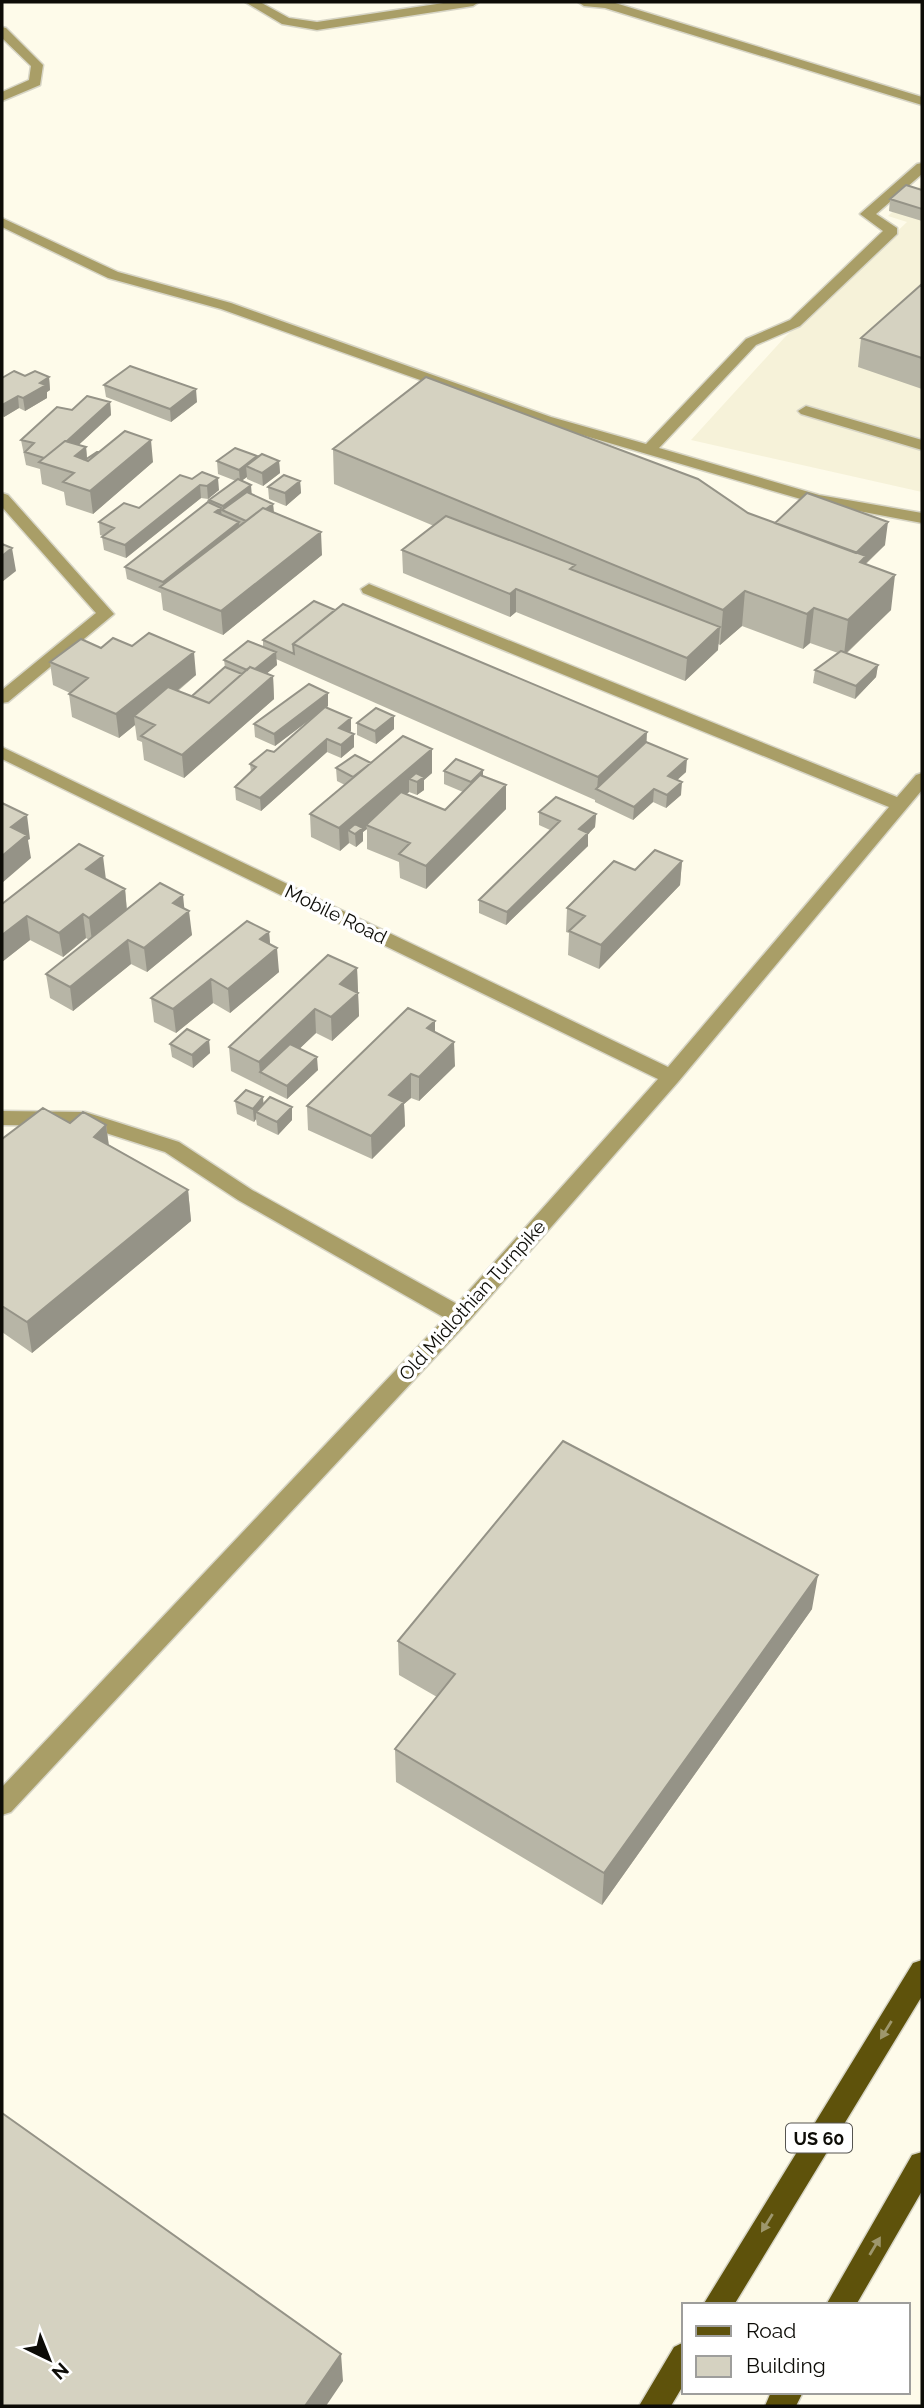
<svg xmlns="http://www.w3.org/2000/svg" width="924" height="2408" font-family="Raleway,sans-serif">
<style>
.built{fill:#f6f2d9}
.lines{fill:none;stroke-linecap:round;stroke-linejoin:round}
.minor-casing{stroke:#d7d5c6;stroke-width:3}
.major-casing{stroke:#d7d5c6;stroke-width:3}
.minor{fill:#a99e67;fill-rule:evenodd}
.major{fill:#5e520b;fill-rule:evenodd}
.wall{fill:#b7b5a6}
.shaded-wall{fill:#959387}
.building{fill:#d5d2c1;stroke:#959387;stroke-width:2}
.oneway{fill:#9e976d}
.labels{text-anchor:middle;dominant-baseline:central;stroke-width:7;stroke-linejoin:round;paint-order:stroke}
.shield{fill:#fff;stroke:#565551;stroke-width:2}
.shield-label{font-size:18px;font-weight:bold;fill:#0d0c07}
.street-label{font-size:19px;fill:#0d0c07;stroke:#fff}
</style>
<rect width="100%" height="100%" fill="#fefbea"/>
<path class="built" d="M922,184v308l-231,-52 94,-103 122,-115 -19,-6z"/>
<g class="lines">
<defs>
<path id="minor" d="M245,2h15l29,16 28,4 133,-20h29l-6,4 -156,24 -35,-6z
M578,2h34l310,95v8l-317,-97 -21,-2z
M2,27l4,1 37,37 -3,20 -38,16v-9l27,-12 2,-14 -29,-28z
M922,163v11l-46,40 21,14v6l-97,92 -44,19 -97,103 160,47 103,18v10l-111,-21 -270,-79 -320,-114 -113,-31 -106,-51v-9l116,54 113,31 320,114 95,27 100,-105 44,-19 93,-89 -23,-17 57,-50z
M806,406l116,34v10l-121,-36 -3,-3z
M2,493l6,2 106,119 -106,88 -6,1v-13l94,-77 -94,-106z
M369,584l528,213 19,-22 6,-2v17l-244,292 -210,240 -457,490 -9,3v-28l443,-469 -207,-118 -73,-48 -81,-26 -82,-1v-14l83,1 94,30 73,48 205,114 201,-225 -656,-320v-12l666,320 221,-260 -526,-214 -2,-4z"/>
<path id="major" d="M922,1960v36l-188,309h-31l210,-342z
M922,2152v39l-66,114h-30l86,-150z
M684,2342v42l-13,22h-32l35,-59z
M771,2392h32l-7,14h-31z"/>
</defs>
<use href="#minor" class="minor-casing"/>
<use href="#major" class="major-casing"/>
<use href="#minor" class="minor"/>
<use href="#major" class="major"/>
</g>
<path class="wall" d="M922,190v31l-33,-10 1,-12z
M922,284v105l-64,-22 3,-29z
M25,376l24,1 1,13 -3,2v6l-22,13 -6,-3 -15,9 -2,-1v-38z
M104,385l93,17 -26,20 -65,-25z
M110,402l1,13 -33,30 8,2 1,11 66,4 -60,52 -27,-9 -2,-13 -22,-8 -2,-15 -14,-4 -5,-25 51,-30z
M333,449l415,64 27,10 110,22 -19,19 25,46 -44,43 31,12 -2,12 -21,22 -42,-16 2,-13 23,-17 -28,-10 -7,6 -61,-23 -22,19 -2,-1v6l-33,31 -169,-69 -6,5 -107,-44 -1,-23 32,-24 -100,-42z
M257,456v2l22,3 1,12 -17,13 -16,-7v-2l-6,4 11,13 21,10 1,8 48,43 -99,80 -60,-25 -2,-17 -34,-14 -2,-12 84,-64v-3l27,-19 -18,-7 -1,-13z
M180,475l39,15 -11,9 -7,-1 -75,60 -22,-8 -2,-13 1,-1 -3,-1 -1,-13 40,-14z
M300,481l1,12 -15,13 -17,-7 -1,-12z
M314,601l332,141 40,30 -9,8 4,15 -15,13 -13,-6 -20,18 -38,-18v-2l-319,-141 1,6 -10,8 6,3 1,23 -90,79 -40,-18 -2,-18 -5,-2 -2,-15 -16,13 -47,-21 -3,-23 1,-1 -17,-8 -3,-23 51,-14 31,-2 64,29 -18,16 14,5 33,-29 -1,-7 39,-13v-7z
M328,706l-2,2 25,10v13l-2,1 5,15 -13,11 -14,-6 -66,59 -25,-11 -1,-13 16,-15 -1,-8 24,-12 40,-36 -39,30 -20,-9 -1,-13z
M357,723l37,6 -18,15 -19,-9z
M432,749v24l-8,7v10l-7,5 -8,-3 -2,2 38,16 18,-18 -19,-8v-13l39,-1v6l23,33 -80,80 -26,-11 -1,-16 -32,-13v-20l-4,3v9l-7,6 -7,-4 -9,8 -29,-14 -1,-23 35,-29 -8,-4 -1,-13 35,-5z
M539,812l57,2 -1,13 -7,7v12l-82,79 -27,-12v-13l71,-70 -11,-5z
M682,861l-2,24 -81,84 -31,-14 1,-22 -3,-1 1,-24 68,-38z
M106,880l19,9 2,21 58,-1 7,26 -45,37 -16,-8 -58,47 -23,-13 -4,-24 43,-34 -3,-2 -23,19 -33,-17 -28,22v-58z
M269,932l1,12 9,28 -49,41 -17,-10 -37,30 -22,-11 -3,-24z
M357,968l2,48 -27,25 -16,-8 -16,15 18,22 -31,29 -56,-28 -2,-24z
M435,1021v11l20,34 -36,35 -8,-3 -7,6 1,22 -33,33 -64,-29 -1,-24z
M209,1040l1,13 -17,15 -21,-11 -2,-13z
M235,1101l57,6v13l-14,15 -21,-10 -1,-6 -2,3 -17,-8z
M70,1123l36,2 3,20 79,45 3,31 -159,132 -30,-21v-193z
M812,1609l-210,296 -206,-123 -1,-33 42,-52 -38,-22 -1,-34z"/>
<path class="shaded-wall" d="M49,377l1,13 -3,2v6l-22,13 -2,-13 17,-15z
M196,389l1,13 -26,20 -1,-13z
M18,396l1,12 -15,9 -2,-12z
M110,402l1,13 -56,52 -7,-8z
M151,440l2,22 -60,52 -3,-23z
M86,447l2,23 -13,-14z
M257,456v12l-11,-2 1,11 -7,5 -1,-12z
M279,461l1,12 -17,13 -1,-13z
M218,478l1,12 -11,9 -1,-13z
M300,481l1,12 -15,13 -1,-13z
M200,485l1,13 -75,60 -1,-13z
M251,485l1,12 -29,13v-4z
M273,504l1,12 -26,5z
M221,508l1,12 -7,-8z
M239,522l1,12 -76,54 -1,-6z
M888,522l-3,23 -20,19 -3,27 -6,-38z
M321,532l1,23 -99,80 -2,-24z
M12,548l4,23 -14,11v-26z
M895,575l-4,35 -47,45 4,-35z
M516,589v23l-6,5v-23z
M745,591l-3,35 -22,19 3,-35z
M814,608l-4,35 -7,6 4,-35z
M720,627l-2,23 -33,31 2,-23z
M194,652l2,23 -54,44 -8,-3 1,9 -16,13 -3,-24z
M276,652l1,13 -24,20 -1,-13z
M878,665l-2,12 -21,22 1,-13z
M273,676l1,23 -90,79 -2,-23z
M328,693v13l-53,40 -1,-12z
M394,716v13l-18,15 -1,-13z
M351,718v13l-11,10 -1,-13z
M647,732l-1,23 -49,35 1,-13z
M354,734v13l-13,11v-13z
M327,739v13l-66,59 -1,-13z
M432,749v24l-8,7v10l-7,5v-13l-8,-3v13l-40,34 -3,-1 1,4 -4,3v9l-7,6 -1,-13 -7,-4 1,13 -9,8 -1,-23z
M687,759l-1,13 -19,17 1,-13z
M483,770v13l-12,12v-13z
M682,782l-1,13 -15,13 1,-13z
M506,785v24l-80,80v-23z
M654,789l-1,13 -20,18 1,-13z
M596,814l-1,13 -7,7v12l-82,79 1,-13 72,-83z
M27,815l3,24 -2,1 3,18 -29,25v-27l9,-29z
M103,856l3,24 -20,-11z
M682,861l-2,24 -81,84 2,-24z
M125,889l2,24 -35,28 -3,-23z
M183,895l2,20 4,-4 3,24 -45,37 -3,-24 29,-45z
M83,914l3,24 -23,19 -4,-24z
M27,916l3,24 -28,22v-27z
M269,932l2,22 6,-6 2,24 -49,41 -2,-24 32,-50z
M128,940l3,24 -58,47 -3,-24z
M357,968l1,24 -17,16 -1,-24z
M211,979l2,24 -37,30 -3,-24z
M358,993l1,23 -27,25 -1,-24z
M315,1009l1,24 -46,44 -10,-5 1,13 -2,-23z
M435,1021v23l-8,-16z
M209,1040l1,13 -17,15 -1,-13z
M454,1042l1,24 -36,35v-24z
M317,1057l1,13 -31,29v-13z
M411,1074v24l-7,6 1,22 -33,33 -1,-23 18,-41z
M263,1097l1,13 -8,2v7l-2,3 -1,-13z
M292,1107v13l-14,15 -1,-13z
M106,1125l4,31 -16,-19z
M188,1190l3,31 -159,132 -5,-31z
M818,1575l-6,34 -210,296 2,-32z
M341,2354l2,27 -17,25h-21z"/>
<path class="building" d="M906,185l16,5v19l-32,-10z
M922,284v74l-61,-20z
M130,366l66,23 -26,20 -66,-24z
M14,371l11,5 10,-5 14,6 -9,6 6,2 -23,13 -5,-2 -16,9v-27z
M426,377l272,102 50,34 118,43 -6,6 35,13 -47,45 -34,-12 -7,6 -62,-23 -22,19 -390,-161z
M87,396l23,6 -43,39h-2l-21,17 -19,-6 9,-9 -13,-3 36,-33 15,3z
M125,431l26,9 -61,51 -27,-9 11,-9 -35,-11 26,-21 21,6 -11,9 13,5z
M235,448l22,8 -18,14 -22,-9z
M97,452h2l-11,9 -3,-1z
M262,454l17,7 -17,12 -16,-7z
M202,472l16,6 -11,8 -7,-1 -75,60 -23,-8 12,-9 -15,-6 25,-19 15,5 41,-33 12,4z
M284,475l16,6 -15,12 -17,-6z
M238,479l13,6 -28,21 -14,-6z
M247,492l26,12 -7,5 -3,-1 -17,13 -24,-11z
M807,493l81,29 -32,31 -81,-30z
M208,502l13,6 -6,4 24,10 -76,60 -38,-15z
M263,508l58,24 -100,79 -61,-24z
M446,516l129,49 -5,4 150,58 -33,31 -171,-69 -6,5 -108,-44z
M2,544l10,4 -10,8z
M314,601l21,9 -42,34 1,10 -31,-14z
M343,604l304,128 -49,45 -305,-133z
M149,633l45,19 -78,62 -47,-20 19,-16 -38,-16 31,-23 20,9 12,-10 19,8z
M248,641l28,11 -21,17 -5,-2 -3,3 -23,-10z
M841,651l37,14 -22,21 -41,-16z
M225,667l17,7 -33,29 -17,-7z
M250,667l23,9 -91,79 -41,-19 14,-11 -21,-9 34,-29 41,16z
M309,684l19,9 -54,41 -20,-10z
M325,707l26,11 -12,10 15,6 -13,11 -14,-6 -67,59 -25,-11 21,-20 -6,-3 17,-14 7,2z
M376,708l18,8 -19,15 -18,-8z
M403,736l29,13 -93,79 -29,-14z
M646,742l41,17 -19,17 14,6 -15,13 -13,-6 -20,18 -38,-18z
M355,755l16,8 -18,14 -17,-9z
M456,759l27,11 -12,12 -27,-11z
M416,773l8,4 -7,5 -8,-3z
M480,775l26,10 -80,81 -27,-12 11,-11 -44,-18 35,-33 44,18z
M556,797l40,17 -17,15 9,4 -81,79 -28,-12 81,-79 -21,-9z
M2,803l25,12 -16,12 16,8 -25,21z
M355,824l8,4 -8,6 -7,-4z
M79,844l24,12 -17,13 39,20 -36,29 -6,-4 -24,19 -32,-17 -25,19v-31z
M655,850l27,11 -81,84 -32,-14 16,-15 -18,-8 47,-47 21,9z
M160,883l23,12 -10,8 16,8 -45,37 -16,-8 -58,47 -24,-13z
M247,921l22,11 -9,7 17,9 -49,41 -17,-10 -38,30 -22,-11z
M328,955l29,13 -17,16 18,9 -27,24 -16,-8 -56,53 -30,-15z
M408,1008l27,13 -8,7 27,14 -35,35 -8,-3 -22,21 15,7 -33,34 -64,-30z
M187,1029l22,11 -17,15 -22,-11z
M290,1044l27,13 -30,29 -27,-14z
M246,1090l17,7 -10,12 -18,-8z
M270,1097l22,10 -15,15 -21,-10z
M43,1108l27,15 13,-11 23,13 -12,12 94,53 -161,132 -25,-16v-167z
M563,1441l255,134 -214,298 -209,-124 60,-75 -57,-33z
M2,2113l339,241 -36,52h-303z"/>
<defs><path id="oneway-solid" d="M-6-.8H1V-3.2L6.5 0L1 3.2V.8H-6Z" transform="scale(1.75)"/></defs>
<g class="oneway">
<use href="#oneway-solid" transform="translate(886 2030) rotate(122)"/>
<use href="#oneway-solid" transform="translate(767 2223) rotate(122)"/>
<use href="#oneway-solid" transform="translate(875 2246) rotate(-59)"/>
</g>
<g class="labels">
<rect class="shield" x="786" y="2123.5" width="66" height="29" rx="5"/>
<g class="shield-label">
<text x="819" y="2138">US 60</text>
</g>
<g class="street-label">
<text transform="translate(336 914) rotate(26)">Mobile Road</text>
<text transform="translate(472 1300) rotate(-48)">Old Midlothian Turnpike</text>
</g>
</g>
<rect width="924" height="2408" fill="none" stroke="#0d0c07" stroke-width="7"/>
<rect x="682" y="2303" width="228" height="91" fill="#ffffff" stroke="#9e9e9c" stroke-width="2"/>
<rect x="696" y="2326" width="35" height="10" fill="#5e520b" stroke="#9e9e9c" stroke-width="2"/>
<text x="746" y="2338" font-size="21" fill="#0d0c07">Road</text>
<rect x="696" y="2356" width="35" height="21" fill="#d5d2c1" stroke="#9e9e9c" stroke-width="2"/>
<text x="746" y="2373" font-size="21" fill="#0d0c07">Building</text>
<g transform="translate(49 2359) rotate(137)" stroke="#ffffff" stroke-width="5" paint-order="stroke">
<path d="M0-5L12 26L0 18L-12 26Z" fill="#0d0c07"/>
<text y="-10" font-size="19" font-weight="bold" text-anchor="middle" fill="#0d0c07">N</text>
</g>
</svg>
